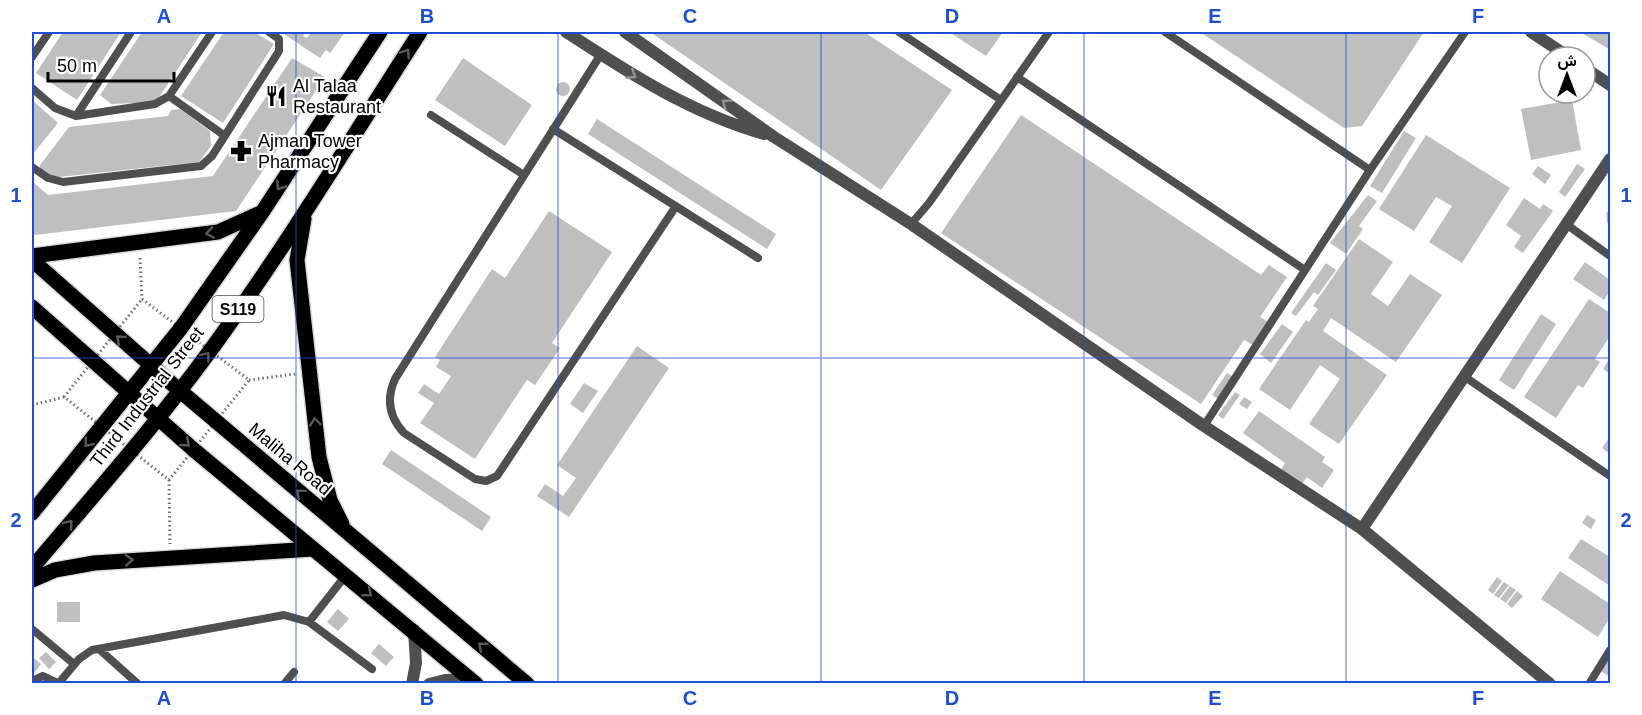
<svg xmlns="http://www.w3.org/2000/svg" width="1642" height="715" font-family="Arial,Vazirmatn,sans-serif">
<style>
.building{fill:#bfbfbf}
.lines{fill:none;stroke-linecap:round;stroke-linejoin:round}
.primary-casing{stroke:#dbdbdb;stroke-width:18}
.path{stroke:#717171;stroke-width:3;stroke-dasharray:1.5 3;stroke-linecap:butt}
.service{stroke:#4f4f4f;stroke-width:8}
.minor{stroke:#4f4f4f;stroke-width:12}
.primary{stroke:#000;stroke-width:15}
.oneway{stroke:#595959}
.oneway2{stroke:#959595}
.grid{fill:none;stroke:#1d4ed8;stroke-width:1.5;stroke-opacity:0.55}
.labels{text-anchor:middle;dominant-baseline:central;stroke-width:4.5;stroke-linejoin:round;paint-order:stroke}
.shield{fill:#fff;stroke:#4c4c4c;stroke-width:1.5}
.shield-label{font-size:16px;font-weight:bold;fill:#000}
.poi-label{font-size:18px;fill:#000;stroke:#fff;text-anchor:start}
.street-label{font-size:18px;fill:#000;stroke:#fff}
.neatline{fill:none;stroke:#1d4ed8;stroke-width:2}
.grid-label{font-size:20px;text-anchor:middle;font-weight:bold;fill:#1d4ed8}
</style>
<rect width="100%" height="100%" fill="#fff"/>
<path class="building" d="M63,32h58l-44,68 -41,-27z
M142,32h60l-46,70 -45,2 -11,-9z
M224,32h30l20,12 -51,79 -42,-27z
M281,32h25l-3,4 4,2 4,-6h34l-15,21 -4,-3 -6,8z
M650,32h214l88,58 -71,100z
M949,32h54l-17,24z
M1200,32h224l-62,94 -18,2z
M1580,32h30v14l-1,3z
M292,58l33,19 -89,134 -201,24 -3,-3v-51l16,14 165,-19z
M463,58l69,47 -27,41 -70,-46z
M556 89a7 7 0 1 1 14 0a7 7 0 1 1-14 0Z
M32,100l26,23 -26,32z
M1572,100l9,50 -50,10 -10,-51z
M180,109l30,22 1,15 -12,16 -149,16 -10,-9v-4l29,-38 99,-11 3,-6z
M1021,115l240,160 8,-10 18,12 -27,40 10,6 -16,23 -10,-6 -43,64 -260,-171z
M597,119l179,115 -9,15 -179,-115z
M1404,131l12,7 -34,55 -12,-7z
M1426,135l84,53 -48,75 -33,-21 23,-36 -16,-9 -22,34 -35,-22z
M1577,164l8,5 -20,28 -6,-5z
M1538,166l13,9 -6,9 -13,-10z
M1368,195l9,6 -18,25 4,3 -17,25 -16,-11z
M1524,198l16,11 3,-5 10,7 -30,42 -9,-6 7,-11 -15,-11z
M1610,207v19l-3,-3 -1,-9z
M549,211l63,41 -60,91 8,5 -25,37 -8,-5 -52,79 -55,-36 14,-20 -16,-10 6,-9 15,10 12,-18 -15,-9 4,-7 -5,-3 57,-88 13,9z
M1359,239l34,23 -22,32 17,12 22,-32 32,21 -46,67 -65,-44 -8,13 64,44 -48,69 -30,-20 31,-45 -20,-14 -30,45 -31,-21 47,-69 3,2 9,-13 -5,-3z
M1585,262l25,18v11l-6,9 -31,-21z
M1326,263l10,7 -18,25 -4,-3 -18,24 -5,-3z
M1589,299l21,14v23l-15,23 5,3 -17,26 -5,-3 -22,33 -32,-21z
M1541,314l15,10 -42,66 -15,-10z
M1282,324l11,8 -22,31 -11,-9z
M637,346l32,22 -100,149 -32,-21 8,-12 18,12 13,-18 -19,-13z
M1610,358v16l-7,-5z
M1227,373l5,3 -14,23 -6,-4z
M584,383l14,8 -15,22 -13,-9z
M1235,392l5,3 -17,24 -5,-4z
M1244,397l8,5 -5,7 -8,-5z
M1259,411l66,46 -3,5 12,8 -12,18 -15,-11 -5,7 -21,-14 4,-7 -42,-30z
M1609,438l1,1v15l-8,-6z
M391,450l100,67 -9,14 -100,-67z
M1587,515l9,5 -5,9 -9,-6z
M1581,539l29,18v29l-42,-28z
M1560,571l50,33v13l-12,20 -57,-38z
M1497,577l5,4 -9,13 -5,-4z
M1504,582l5,3 -10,13 -5,-3z
M1510,586l6,4 -10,13 -6,-4z
M1517,591l6,5 -11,12 -5,-4z
M57,602h23v20h-23z
M338,609l11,10 -11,12 -11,-9z
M379,644l15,13 -8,9 -15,-13z
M46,652l10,10 -7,7 -10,-11z
M1610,654v23l-11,-7z
M32,657l9,7 -9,12z"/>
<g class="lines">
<defs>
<path id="primary" d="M304,219l-7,41 22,197 11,43 12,24
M32,256l186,-24 40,-18
M32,260l147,130 348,294
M32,307l162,143 282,234
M32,513l149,-185 82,-117 117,-179
M32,568c60,-71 123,-142 178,-217 75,-103 141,-212 210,-319
M32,580l23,-10 39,-7 219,-14"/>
</defs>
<use href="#primary" class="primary-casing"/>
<path class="path" d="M140,258l2,41
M142,299l107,81 -80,100 -105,-83z
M249,380l46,-6
M32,405l32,-8
M169,480l1,64"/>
<path class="service" d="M899,32l102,68
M1165,32l205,138
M601,54l-206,325c-9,20 -6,38 9,54l71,46 11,2 11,-5 179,-270
M32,57l17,-25
M1017,77l288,193
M32,88l23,20 21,8 79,-12 14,-8 43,-64
M169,96l56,40
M431,115l93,60
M76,116l55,-84
M553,129l205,129
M32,167l16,11 15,4 138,-16 11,-10 67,-105v-12l-10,-7
M911,224l18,-21 120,-171
M1566,224l44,32
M1465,377l145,99
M1204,426l166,-256 95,-138
M309,622l37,-47
M32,629l42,35
M99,649l39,35
M32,681l11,-5 15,7
M58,684l21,-25 13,-9 192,-35 25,7 63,47
M284,684l10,-12
M1589,684l21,-34"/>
<path class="minor" d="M566,32c63,41 124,81 198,102
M625,32l149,105 137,87 293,202 158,103 188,155
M1531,32l38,25
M1585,68l25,17
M1362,529l248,-370
M412,684l4,-21 -2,-33
M429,684l16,-4 26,-1"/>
<use href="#primary" class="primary"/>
</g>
<defs><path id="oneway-chevron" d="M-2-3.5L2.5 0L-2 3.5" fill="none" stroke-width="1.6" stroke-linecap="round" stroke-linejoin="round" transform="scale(1.5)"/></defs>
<g class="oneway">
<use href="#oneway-chevron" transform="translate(406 53) rotate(-57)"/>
<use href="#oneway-chevron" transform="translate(280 186) rotate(123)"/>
<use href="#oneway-chevron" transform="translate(210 233) rotate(171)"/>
<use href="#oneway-chevron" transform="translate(120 339) rotate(-139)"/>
<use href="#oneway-chevron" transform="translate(206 356) rotate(-52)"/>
<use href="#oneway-chevron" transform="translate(315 422) rotate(-96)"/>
<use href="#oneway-chevron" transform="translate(88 443) rotate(129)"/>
<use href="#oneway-chevron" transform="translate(186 443) rotate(41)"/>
<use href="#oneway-chevron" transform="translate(300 493) rotate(-140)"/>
<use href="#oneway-chevron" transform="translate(69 524) rotate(-50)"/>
<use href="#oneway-chevron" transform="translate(129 560) rotate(-4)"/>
<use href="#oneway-chevron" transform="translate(368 593) rotate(39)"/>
<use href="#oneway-chevron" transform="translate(482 646) rotate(-140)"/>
</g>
<g class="oneway2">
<use href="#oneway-chevron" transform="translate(632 75) rotate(33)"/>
<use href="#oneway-chevron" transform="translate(726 103) rotate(-143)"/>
</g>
<path class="grid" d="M296,32v652M558,32v652M821,32v652M1084,32v652M1346,32v652M32,358h1578"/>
<defs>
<symbol id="restaurant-bare" viewBox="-9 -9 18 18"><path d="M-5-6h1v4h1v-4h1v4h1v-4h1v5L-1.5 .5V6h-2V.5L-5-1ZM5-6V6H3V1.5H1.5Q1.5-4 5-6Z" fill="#000" stroke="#fff" stroke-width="2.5" paint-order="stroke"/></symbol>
<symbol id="pharmacy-bare" viewBox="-9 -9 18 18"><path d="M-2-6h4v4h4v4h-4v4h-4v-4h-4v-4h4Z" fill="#000" stroke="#fff" stroke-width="2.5" paint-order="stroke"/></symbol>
</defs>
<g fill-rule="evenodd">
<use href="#restaurant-bare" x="261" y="81" width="30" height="30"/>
<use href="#pharmacy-bare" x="226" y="136" width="30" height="30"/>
</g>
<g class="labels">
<rect class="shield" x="212.5" y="296" width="51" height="26" rx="4.5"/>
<g class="shield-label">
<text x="238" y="309">S119</text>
</g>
<g class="poi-label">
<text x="293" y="86">Al Talaa<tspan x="293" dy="21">Restaurant</tspan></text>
<text x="258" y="141">Ajman Tower<tspan x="258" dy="21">Pharmacy</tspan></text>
</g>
<g class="street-label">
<text transform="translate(147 397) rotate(-52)">Third Industrial Street</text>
<text transform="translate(290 459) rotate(40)">Maliha Road</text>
</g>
</g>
<rect width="1642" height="715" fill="none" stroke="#ffffff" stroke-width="66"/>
<g transform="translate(1567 75)"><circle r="28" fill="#ffffff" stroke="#999999" stroke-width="1.5"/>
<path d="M0-4.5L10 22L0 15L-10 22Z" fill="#000000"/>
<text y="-9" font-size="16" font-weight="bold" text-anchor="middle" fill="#000000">ش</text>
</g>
<path d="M48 72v9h126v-9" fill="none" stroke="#000000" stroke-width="3"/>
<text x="57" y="72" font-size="18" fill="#000000" stroke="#ffffff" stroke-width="4.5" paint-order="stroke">50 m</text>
<rect x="33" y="33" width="1576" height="649" class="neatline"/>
<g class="grid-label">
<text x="164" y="23">A</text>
<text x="427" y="23">B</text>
<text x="690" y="23">C</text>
<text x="952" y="23">D</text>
<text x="1215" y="23">E</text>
<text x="1478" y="23">F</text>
<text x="16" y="202">1</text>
<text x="1626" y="202">1</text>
<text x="16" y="527">2</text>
<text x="1626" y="527">2</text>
<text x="164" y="705">A</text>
<text x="427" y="705">B</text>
<text x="690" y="705">C</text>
<text x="952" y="705">D</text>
<text x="1215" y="705">E</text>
<text x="1478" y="705">F</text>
</g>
</svg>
